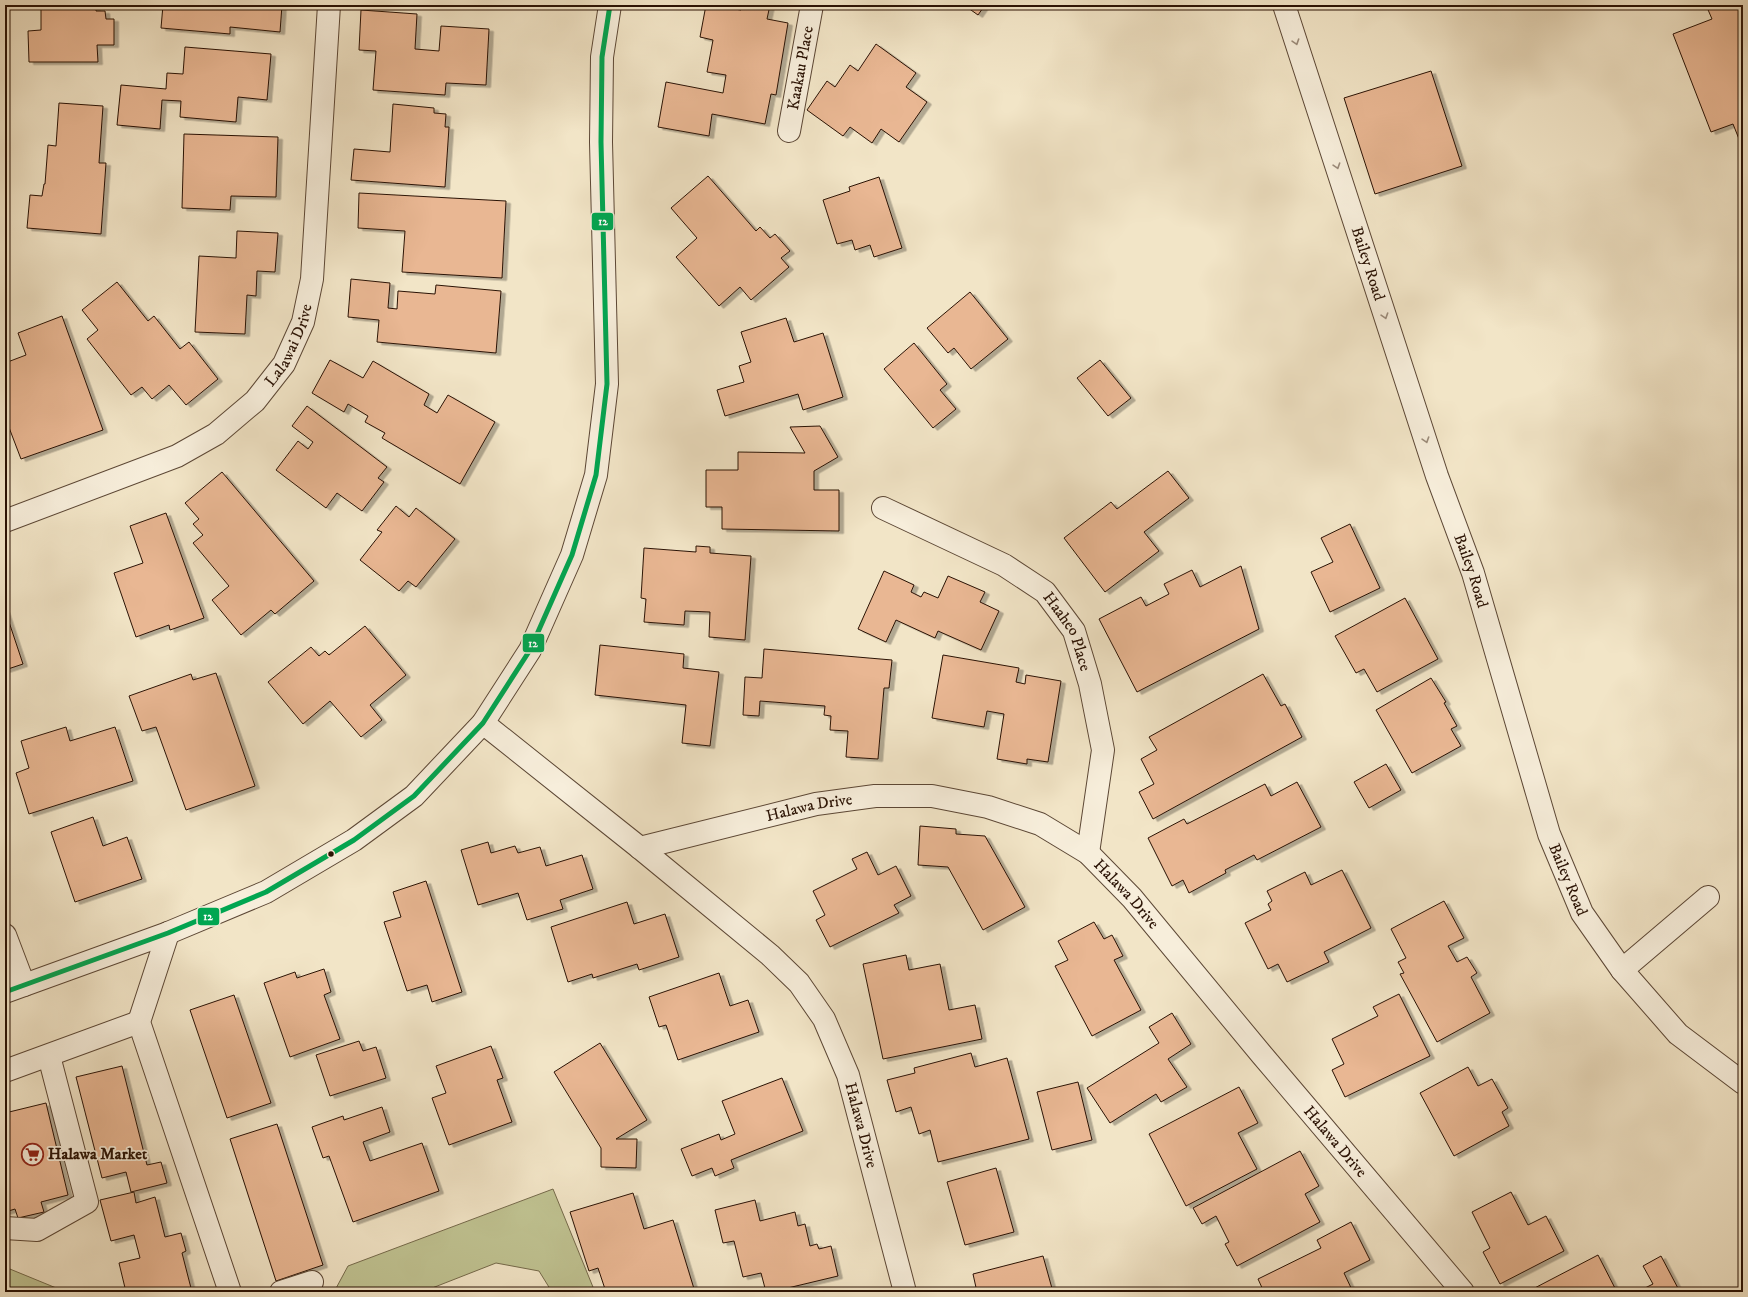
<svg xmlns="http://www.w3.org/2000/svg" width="1748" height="1297" font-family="'IM FELL DW Pica',serif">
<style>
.green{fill:#c0c392;stroke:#756a4b}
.building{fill:#e9b793;stroke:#2a1204;filter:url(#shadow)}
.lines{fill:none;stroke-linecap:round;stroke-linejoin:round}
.minor-casing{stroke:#5c4735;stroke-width:24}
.minor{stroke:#f7eedb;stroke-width:22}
.bus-1-casing{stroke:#f7eedb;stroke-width:8}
.bus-1{stroke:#00a651;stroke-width:5}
.oneway{stroke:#9b8b7a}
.bus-dot{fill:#2a1204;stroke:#f7eedb;stroke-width:1.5}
.labels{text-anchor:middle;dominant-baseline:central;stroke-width:3.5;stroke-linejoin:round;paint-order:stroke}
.street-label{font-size:16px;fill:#2a1204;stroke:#f7eedb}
.poi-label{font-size:16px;font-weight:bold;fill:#2a1204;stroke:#f7eedb;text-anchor:start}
.line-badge{stroke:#f7eedb;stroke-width:1.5}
.badge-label{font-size:11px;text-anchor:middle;font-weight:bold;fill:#fff}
</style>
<defs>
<filter id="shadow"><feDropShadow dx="4.5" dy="2.5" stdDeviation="0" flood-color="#0004"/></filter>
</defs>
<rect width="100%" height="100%" fill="#f2e5c7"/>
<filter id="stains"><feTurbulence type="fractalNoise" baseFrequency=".005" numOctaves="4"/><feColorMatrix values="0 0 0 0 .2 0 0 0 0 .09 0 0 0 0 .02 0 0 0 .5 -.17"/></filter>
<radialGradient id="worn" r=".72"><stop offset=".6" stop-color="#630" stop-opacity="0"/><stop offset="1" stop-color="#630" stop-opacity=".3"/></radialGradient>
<path class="green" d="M553,1189l42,103h-43l-13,-21 -43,-8 -74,29h-88l14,-26z
M5,1267l61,25h-61z"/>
<path class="building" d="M41,5h55v6h9l1,8h8v26h-17l1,17h-69l-1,-31 13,-1z
M163,5h119l-2,27 -50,-5v7l-69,-6z
M706,5l35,5 1,-5h28l-3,14 21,4 -12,72 -5,-1 -6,30 -53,-10 -3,22 -51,-9 8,-45 57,11 3,-18 -19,-3 6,-32 -13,-3z
M964,5h21l-7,10z
M1706,5h37v144l-10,-25 -22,8 -38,-98 39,-15z
M361,10l56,4 -2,35 24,2 2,-25 48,3 -3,56 -40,-2 -1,12 -72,-5 3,-39 -17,-1z
M876,44l40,29 -10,14 21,15 -28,40 -18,-13 -9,14 -22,-16 -7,9 -36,-26 20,-29 8,6 15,-22 8,6z
M185,47l86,7 -4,46 -29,-3 -2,25 -56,-5 1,-16 -19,-1 -2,29 -43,-4 4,-40 45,4 1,-16 16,1z
M1431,71l31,95 -87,28 -31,-96z
M59,103l44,3 -4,57h7l-5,71 -74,-6 3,-33 12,1 2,-12h1l3,-39 8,1z
M393,104l41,4v5l12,1 -1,13h4l-4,60 -94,-7 3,-31 36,3z
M184,134l94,3 -2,60 -45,-1 -1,14 -48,-2z
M708,176l48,55 4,-4 10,11 5,-4 15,17 -9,7 8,9 -38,33 -11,-13 -21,19 -43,-49 21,-19 -26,-30z
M879,177l23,71 -28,9 -4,-12 -15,5 -3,-10 -15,4 -14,-44 27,-9 -1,-4z
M359,193l147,8 -4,77 -100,-6 3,-41 -47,-3z
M237,231l41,2 -3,39 -18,-1 -1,25 -9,-1 -2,39 -50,-2 4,-76 37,2z
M351,279l39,4 -2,25 9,1 1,-18 37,3 1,-9 65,6 -5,62 -119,-11 2,-22 -31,-3z
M117,282l31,39 6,-5 26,33 9,-7 29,37 -32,26 -17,-20 -17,14 -10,-12 -11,8 -44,-56 11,-9 -16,-20z
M970,292l38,47 -37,30 -17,-21 -6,5 -21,-25z
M62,316l41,114 -82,29 -16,-42v-37l1,-1 -1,-16 21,-8 -8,-22z
M786,318l8,24 29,-9 20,64 -40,13 -5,-16 -73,22 -8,-26 27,-8 -5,-16 12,-4 -10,-30z
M914,343l33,41 -7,6 16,19 -23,19 -49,-59z
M330,360l33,18 10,-17 56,33 -5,11 13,8 11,-18 47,27 -35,62 -78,-46 3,-5 -20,-11 3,-6 -20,-12 -4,8 -32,-19z
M1100,360l31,38 -23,18 -31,-38z
M307,406l80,61 -9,11 6,4 -22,29 -25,-18 -11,15 -50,-38 22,-29 10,8 5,-7 -21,-16z
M820,426l18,31 -24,14v19h25v41l-117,-2v-22h-16v-37h32v-18l67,1 -15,-26z
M1168,471l21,27 -45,34 15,19 -54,41 -41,-54 47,-36 6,7z
M222,472l92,109 -39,33 -4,-4 -30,25 -29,-35 17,-14 -36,-43 10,-8 -10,-11 6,-5 -14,-16z
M396,506l13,11 7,-9 39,31 -39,48 -8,-6 -9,10 -39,-31 22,-28 -5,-2z
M166,513l38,105 -34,12 -1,-5 -33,12 -22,-64 29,-10 -13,-37z
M1350,524l30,64 -50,24 -19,-40 22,-10 -12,-24z
M696,546l14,1v6l41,3 -6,84 -36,-3 1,-25 -25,-1 -1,14 -40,-3 2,-23 -5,-1 3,-50 52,4z
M1241,566l18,63 -122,63 -38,-73 42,-22 5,9 23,-12 -5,-10 28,-14 8,17z
M884,571l30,14 -3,7 10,5 3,-5 14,6 10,-22 37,16 -5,10 19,9 -18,39 -43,-19 -3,7 -39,-18 -10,22 -28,-13z
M1405,598l33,61 -61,33 -13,-23 -8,4 -21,-37z
M5,610l18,54 -18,6z
M365,626l41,49 -36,30 12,15 -21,17 -31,-36 -27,23 -35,-42 43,-35 8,9 6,-5 4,4z
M600,645l84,9 -1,14 36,4 -9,74 -28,-3 4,-38 -91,-10z
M764,649l128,11 -3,28h-5l-6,71 -32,-2 2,-26 -18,-1 1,-14 -7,-1 1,-9 -65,-5 -1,15 -16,-1 2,-38 17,1z
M943,655l76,13 -3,14 9,2 1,-9 35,6 -13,81 -21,-3v5l-30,-5 7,-45 -17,-3 -3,16 -52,-9z
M216,673l39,113 -69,24 -30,-83 -14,4 -13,-35 62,-22 2,6z
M1263,674l18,32 4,-2 17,33 -149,82 -14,-27 15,-8 -13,-25 16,-9 -8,-13z
M1431,678l15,24 -2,1 13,23 -6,3 10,17 -49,27 -36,-63z
M66,727l4,14 45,-14 18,54 -104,33 -13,-41 13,-5 -8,-27z
M1386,764l15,26 -32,18 -15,-26z
M1297,782l24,45 -64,33 -3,-5 -29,15 1,3 -37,20 -6,-13 -11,6 -24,-48 36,-19 3,5 78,-40 6,12z
M93,817l10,29 24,-9 15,42 -67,23 -24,-70z
M920,826l36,3v5l29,2 40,71 -42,23 -35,-63 -30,-2z
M488,842l3,11 24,-7 3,7 22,-6 6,19 36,-11 11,34 -33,11 3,9 -36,11 -9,-27 -40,12 -17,-55z
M867,852l11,23 18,-9 15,30 -17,9 5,8 -69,34 -14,-27 9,-5 -12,-24 44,-22 -5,-10z
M1342,870l29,58 -47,24 5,10 -42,20 -9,-18 -10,5 -23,-46 26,-13 -3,-6 4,-3 -5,-10 38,-19 6,13z
M426,881l36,111 -30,10 -5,-17 -20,6 -23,-69 17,-5 -8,-25z
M1444,901l20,37 -16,8 9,16 10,-5 10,16 -6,4 19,36 -53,29 -37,-68 4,-1 -6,-11 8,-4 -15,-29z
M627,902l7,22 31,-10 14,43 -40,13 -2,-6 -44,14 -1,-4 -24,8 -17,-55z
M1094,922l10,17 8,-4 11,21 -9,4 27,50 -49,26 -37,-70 13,-6 -10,-19z
M906,955l3,15 31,-6 9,46 26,-5 7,34 -99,20 -20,-95z
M324,969l7,23 -7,3 16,44 -50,18 -26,-74 31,-11 2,6z
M719,973l11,33 18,-6 11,32 -81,28 -12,-35 -7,2 -10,-30z
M1399,994l31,62 -85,41 -13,-27 12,-6 -12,-25 46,-23 -5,-9z
M234,995l37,108 -44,15 -37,-108z
M1172,1013l19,31 -23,15 19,28 -26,15 -5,-8 -46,29 -23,-35 72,-45 -10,-16z
M359,1041l4,10 13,-4 10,31 -56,18 -14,-41z
M600,1043l47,77 -31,19h21l-1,29 -35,-1v-19l-47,-76z
M491,1046l12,32 -6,2 15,42 -63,23 -17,-47 14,-5 -10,-27z
M971,1053l4,14 32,-9 22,81 -91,23 -8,-32 -11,4 -8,-27 -15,5 -9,-32 28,-7 -1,-5z
M122,1066l25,99 14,-3 6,21 -36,9 -5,-20 -24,6 -26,-101z
M1468,1067l10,19 14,-7 16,29 -6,4 7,14 -55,30 -34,-63z
M782,1078l21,53 -72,29 3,8 -19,8 -3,-8 -20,8 -11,-27 38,-15 2,6 14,-6 -13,-33z
M1078,1082l14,58 -40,10 -15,-58z
M1239,1087l19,36 -20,10 19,36 -71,37 -37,-72z
M46,1103l22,92 -27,7 3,10 -26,6 -3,-9 -10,3v-99z
M382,1107l8,25 -27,10 7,19 52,-18 17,48 -86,31 -24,-66 -6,2 -11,-31 31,-11 1,4z
M277,1124l46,141 -47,16 -46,-142z
M1300,1151l19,35 -14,8 15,28 -83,44 -12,-22 4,-2 -13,-26 -14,8 -9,-16z
M996,1168l18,64 -49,13 -18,-63z
M134,1192l2,11 19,-6 10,40 16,-4 5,18 -4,2 10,39h-52l-1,-2 -13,2 -7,-29 21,-5 -6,-23 -23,6 -11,-41z
M1511,1192l17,33 18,-9 18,35 -64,33 -17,-32 7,-4 -18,-36z
M633,1193l11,36 29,-9 22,72h-89l-8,-24 -9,3 -19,-59z
M755,1200l5,21 35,-9 3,14 7,-2 5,22 7,-2 2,5 12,-3 7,30 -67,16h-5l-5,-19 -18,4 -9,-36 -11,2 -8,-33z
M1351,1222l19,38 -26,13 9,19h-89l-6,-13 63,-31 -4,-8z
M1598,1255l19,37h-90z
M1043,1256l10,36h-76l-4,-18z
M1661,1256l19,36h-43l16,-8 -10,-18z"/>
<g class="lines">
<defs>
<g id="minor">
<path id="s1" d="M1284,5l153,471 36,97 76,261 33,79 40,57 56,64 65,49"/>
<path id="s2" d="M789,131l23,-126"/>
<path id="s3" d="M883,508l121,57 41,27 29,39 16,53 13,66 -15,103"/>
<path id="s4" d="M5,521l172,-65 39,-22 39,-33 29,-37 19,-42 9,-43 17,-274"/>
<path id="s5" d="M483,723l157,125 130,107 29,28 25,36 24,56 57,217"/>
<path id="s6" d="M640,848l176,-44 59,-8h57l56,11 52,17 48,29 44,45 130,157 201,237"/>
<path d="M168,933l-29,89 91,270"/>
<path d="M5,935l19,50"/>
<path d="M1622,970l86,-73"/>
<path d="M5,992l163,-59 98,-41 88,-52 60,-44 69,-73 47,-73 42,-95 24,-80 11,-91 -6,-242 1,-85 8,-52"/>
<path d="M5,1071l134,-49"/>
<path d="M5,1228l32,2 50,-28 -38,-146"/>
<path d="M281,1292l31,-10"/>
</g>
</defs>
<use href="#minor" class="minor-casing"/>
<use href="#minor" class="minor"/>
<defs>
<path id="bus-1" d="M5,992l163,-59 98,-41 88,-52 60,-44 69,-73 47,-73 42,-95 24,-80 11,-91 -6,-242 1,-85 8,-52"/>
</defs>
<use href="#bus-1" class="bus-1-casing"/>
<use href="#bus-1" class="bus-1"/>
</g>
<defs><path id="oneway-chevron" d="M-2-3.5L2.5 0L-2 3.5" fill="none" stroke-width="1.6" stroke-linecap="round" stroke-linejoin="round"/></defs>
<g class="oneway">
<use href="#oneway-chevron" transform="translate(1296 42) rotate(72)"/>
<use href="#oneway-chevron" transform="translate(1337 166) rotate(72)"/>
<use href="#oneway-chevron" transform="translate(1385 316) rotate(72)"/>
<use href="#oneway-chevron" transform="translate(1426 440) rotate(72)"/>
</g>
<defs>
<symbol id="supermarket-ring" viewBox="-11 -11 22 22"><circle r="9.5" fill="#f7eedb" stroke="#8f2418" stroke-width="1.5"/><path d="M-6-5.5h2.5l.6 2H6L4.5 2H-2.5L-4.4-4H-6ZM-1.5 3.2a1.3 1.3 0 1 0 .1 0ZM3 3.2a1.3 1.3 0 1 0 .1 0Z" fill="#8f2418"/></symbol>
</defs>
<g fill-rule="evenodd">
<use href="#supermarket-ring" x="20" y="1142" width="25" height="25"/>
</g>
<circle class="bus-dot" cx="331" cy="854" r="3.5"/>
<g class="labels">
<g class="street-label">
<text stroke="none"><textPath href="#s2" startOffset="64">Kaakau Place</textPath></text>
<text stroke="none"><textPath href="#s1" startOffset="272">Bailey Road</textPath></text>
<text stroke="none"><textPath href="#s4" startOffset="346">Lalawai Drive</textPath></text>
<text stroke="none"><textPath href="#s1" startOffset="596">Bailey Road</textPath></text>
<text stroke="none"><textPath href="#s3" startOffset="229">Haaheo Place</textPath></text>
<text stroke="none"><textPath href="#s6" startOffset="174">Halawa Drive</textPath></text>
<text stroke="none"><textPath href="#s1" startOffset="920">Bailey Road</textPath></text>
<text stroke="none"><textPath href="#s6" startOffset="522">Halawa Drive</textPath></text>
<text stroke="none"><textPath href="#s5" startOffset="566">Halawa Drive</textPath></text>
<text stroke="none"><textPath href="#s6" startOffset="846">Halawa Drive</textPath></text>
</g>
<g class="poi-label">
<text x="48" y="1154">Halawa Market</text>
</g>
</g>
<g class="line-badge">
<rect x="591" y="212" width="23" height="19" rx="4" fill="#00a651"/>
<rect x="522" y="633" width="23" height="20" rx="4" fill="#00a651"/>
<rect x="197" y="907" width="23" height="19" rx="4" fill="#00a651"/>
</g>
<g class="badge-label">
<text x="603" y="225">12</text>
<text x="533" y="647">12</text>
<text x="208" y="920">12</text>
</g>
<rect width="1748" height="1297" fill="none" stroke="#f2e5c7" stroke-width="20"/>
<rect x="6" y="6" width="1736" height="1285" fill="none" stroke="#2a1204" stroke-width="2"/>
<rect x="10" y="10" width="1728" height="1277" fill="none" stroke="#2a1204"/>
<rect width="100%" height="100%" filter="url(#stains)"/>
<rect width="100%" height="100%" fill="url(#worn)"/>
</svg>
